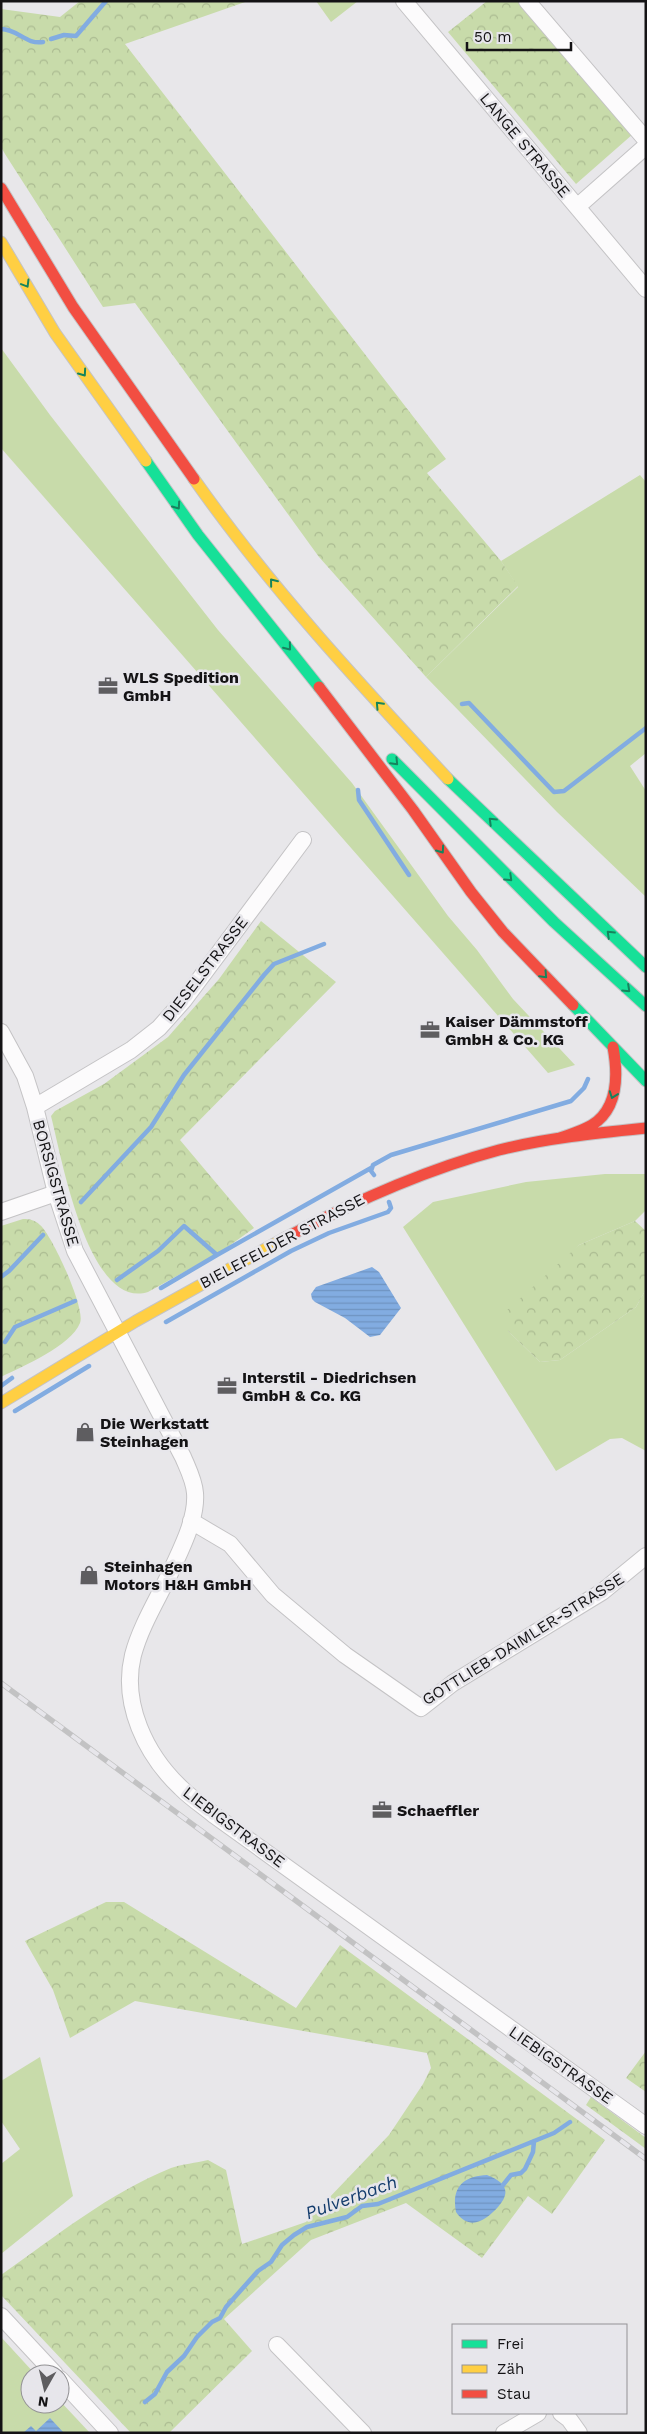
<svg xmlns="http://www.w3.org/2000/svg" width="647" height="2434" font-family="'Work Sans',sans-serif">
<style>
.green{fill:#c8dbaa}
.forest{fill:url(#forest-crowns)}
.water{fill:url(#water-rules)}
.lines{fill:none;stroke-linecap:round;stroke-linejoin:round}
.stream{stroke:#82ace1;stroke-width:4.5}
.street-casing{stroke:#c4c3c5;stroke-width:18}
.fast-casing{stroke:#c4c3c5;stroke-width:13}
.slow-casing{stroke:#c4c3c5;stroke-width:13}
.jam-casing{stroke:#c4c3c5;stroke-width:13}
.street{stroke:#fcfbfc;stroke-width:16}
.fast{stroke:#16e098;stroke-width:11}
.slow{stroke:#ffcf43;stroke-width:11}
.jam{stroke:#f24e42;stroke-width:11}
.rail-casing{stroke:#c2c2c3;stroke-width:5.5}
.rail{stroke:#e7e6eb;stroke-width:4;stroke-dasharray:11;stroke-linecap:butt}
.oneway{stroke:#15845d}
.labels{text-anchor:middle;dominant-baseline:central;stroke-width:5;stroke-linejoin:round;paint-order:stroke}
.street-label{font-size:16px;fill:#141315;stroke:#e7e6eb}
.poi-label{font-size:16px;font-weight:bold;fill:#141315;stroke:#e7e6eb;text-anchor:start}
.water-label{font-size:18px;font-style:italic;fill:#133c6c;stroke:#e7e6eb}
</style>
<defs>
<pattern id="forest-crowns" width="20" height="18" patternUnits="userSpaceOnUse" patternTransform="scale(1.25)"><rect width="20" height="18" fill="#c8dbaa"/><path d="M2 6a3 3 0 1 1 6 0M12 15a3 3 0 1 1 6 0" fill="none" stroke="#abbb91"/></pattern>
<pattern id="water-rules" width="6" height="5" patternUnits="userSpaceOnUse" patternTransform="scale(1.25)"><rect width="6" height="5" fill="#82ace1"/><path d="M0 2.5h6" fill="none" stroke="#6f93c0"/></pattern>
</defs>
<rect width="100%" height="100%" fill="#e8e7ea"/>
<path class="green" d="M316,1h42l-27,21z
M1,348l49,67 168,215 134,153 96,133 29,34 36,49 62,66 -27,8 -547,-625z
M640,475l6,7v271l-16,13 16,25v106l-89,-85 -131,-135 92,-90 -17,-26z
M605,1174h41v36l-11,11 -56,24 -71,86 32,31 20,-2 76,-53 10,-18v162l-24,-13 -12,1 -54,32 -153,-244 30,-25 93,-20z
M40,2057l33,139 -72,58v-90l19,-15 -19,-28v-40z
M1,2337l34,37h-5v30h30v-3l30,32h-89z"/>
<path class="forest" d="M80,1h168l-123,43 321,415 -19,14 74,88 17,25 -92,91 -107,-120 -184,-254 -32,4 -98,-153 -4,-7v-138l59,8z
M487,1h32l114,133 -57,50 -128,-152z
M261,921l75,61 -156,158 74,88 -32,23 -74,41c-60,19 -87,-138 -97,-176l4,-5 49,-27 64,-47 51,-58z
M23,1219c7,0 12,1 17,6 12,10 46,84 40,98 -9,23 -57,43 -79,54v-151z
M635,1221l11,10v58l-10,18 -76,53 -20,2 -32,-31 -3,-19 74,-67z
M106,1902h18l172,106 44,-63 265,195 -53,74 -24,-18 -46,62 -76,-55 -95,37 -87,79 28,32 -83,82h-38l-130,-138v-20c54,-38 108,-82 170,-107 11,-4 25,-5 37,-8l18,10 16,74 64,-22 83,-87 34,-51 8,-16 -4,-15 -292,-52 -65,37 -17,-48 -28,-49z
M646,2051v41l-20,-14z
M591,2097l55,41v11l-60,-44z"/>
<path class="water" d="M372,1267l7,5 22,36 -21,27 -10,2 -25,-19 -30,-16 -3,-3 -1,-5 5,-7z
M487,2175c18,7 25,16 11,32 -12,13 -28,25 -42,5 -5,-25 8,-36 31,-37z
M50,2418l14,15h-41l8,-7 5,5z"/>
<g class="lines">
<path class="stream" d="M1,29c17,0 25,16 42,13
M51,39l13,-4 12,1 30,-35
M462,704l7,-1 85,89 10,-1 82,-63
M358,790l1,10 50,75
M374,1175l-3,-4 2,-6 18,-10 180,-54 13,-13 4,-9
M81,1202l70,-75 33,-52 80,-100 10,-11 50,-20
M1,1277l8,-6 34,-36
M117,1280l41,-29 26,-25 33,29 154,-87
M161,1288l56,-33
M166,1322l125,-71 38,-18 59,-21 3,-4 -2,-6
M5,1342l10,-15 60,-26
M1,1386l11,-8
M15,1411l74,-45
M503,2185l8,-10 10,-2 4,-4 8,-17 1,-11
M145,2402l10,-8 12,-22 17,-16 13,-19 15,-15 8,-4 6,-11 32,-36 13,-9 11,-17 12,-10 13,-8 40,-10 15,-11 16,-2 176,-71 16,-11"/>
<defs>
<path id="street" d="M404,1l242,288
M527,1l119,139
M577,207l69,-61
M1,1032l24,44 10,31 21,86 19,58 108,206c5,12 11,23 12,36 2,25 -13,54 -23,76 -13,28 -31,56 -39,86 -12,49 13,100 48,133 10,10 22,18 33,27l432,311
M35,1107l96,-57 28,-22 25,-28 119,-160
M1,1212l55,-19
M191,1521l39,23 43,51 72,60 76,53 32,-25 149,-91 44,-36
M1,2316l54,58
M277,2345l86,88
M60,2379l50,54
M561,2413l8,6 10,14
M504,2433l34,-20"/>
<path id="fast" d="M146,461l52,74 121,152
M392,759l162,163 92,84
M448,779l198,188
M573,1005l73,76"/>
<path id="slow" d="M1,242l54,91 91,128
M194,479c76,108 165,204 254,300
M1,1403l135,-82 149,-83"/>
<path id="jam" d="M1,188l72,119 121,172
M319,687l94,123 58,82 32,40 70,73
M560,1138c11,-4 22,-7 32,-13 27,-17 26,-51 21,-78
M285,1238c68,-36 139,-68 214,-88 48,-12 98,-17 147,-22"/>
</defs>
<use href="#street" class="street-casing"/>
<use href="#fast" class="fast-casing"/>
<use href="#slow" class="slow-casing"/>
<use href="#jam" class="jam-casing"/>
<use href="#street" class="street"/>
<use href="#fast" class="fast"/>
<use href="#slow" class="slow"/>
<use href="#jam" class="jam"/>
<defs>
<path id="rail" d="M1,1683l645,476"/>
</defs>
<use href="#rail" class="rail-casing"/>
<use href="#rail" class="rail"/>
</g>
<defs><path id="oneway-chevron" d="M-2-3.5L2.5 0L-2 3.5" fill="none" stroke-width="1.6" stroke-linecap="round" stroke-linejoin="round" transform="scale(1.25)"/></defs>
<g class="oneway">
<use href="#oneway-chevron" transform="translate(26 284) rotate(59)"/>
<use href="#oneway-chevron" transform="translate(83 373) rotate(55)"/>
<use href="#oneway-chevron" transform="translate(177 506) rotate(55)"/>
<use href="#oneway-chevron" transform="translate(273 582) rotate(-129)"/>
<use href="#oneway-chevron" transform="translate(288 647) rotate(51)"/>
<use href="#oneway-chevron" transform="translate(379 705) rotate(-133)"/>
<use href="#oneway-chevron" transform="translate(395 762) rotate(46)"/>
<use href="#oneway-chevron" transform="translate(492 821) rotate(-136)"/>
<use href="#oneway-chevron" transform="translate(441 850) rotate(55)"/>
<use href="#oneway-chevron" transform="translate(509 878) rotate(44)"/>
<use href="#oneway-chevron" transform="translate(610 934) rotate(-136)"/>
<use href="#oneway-chevron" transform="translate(544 975) rotate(47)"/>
<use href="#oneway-chevron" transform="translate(627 989) rotate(43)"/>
<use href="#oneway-chevron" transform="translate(613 1095) rotate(110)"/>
</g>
<defs>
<symbol id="office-bare" viewBox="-9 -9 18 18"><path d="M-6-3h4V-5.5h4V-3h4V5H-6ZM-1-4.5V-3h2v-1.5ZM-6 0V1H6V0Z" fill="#5e5d60" stroke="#e7e6eb" stroke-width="2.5" paint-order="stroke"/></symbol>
<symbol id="shop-bare" viewBox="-9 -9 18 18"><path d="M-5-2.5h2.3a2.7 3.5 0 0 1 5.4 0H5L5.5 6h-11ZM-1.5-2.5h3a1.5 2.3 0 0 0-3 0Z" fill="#5e5d60" stroke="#e7e6eb" stroke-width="2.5" paint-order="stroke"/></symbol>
</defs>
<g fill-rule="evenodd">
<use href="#office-bare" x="94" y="672" width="28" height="28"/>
<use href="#office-bare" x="416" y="1016" width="28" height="28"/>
<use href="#office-bare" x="213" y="1372" width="28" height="28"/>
<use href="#shop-bare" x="71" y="1418" width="28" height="28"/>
<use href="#shop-bare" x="75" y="1561" width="28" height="28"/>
<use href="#office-bare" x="368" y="1796" width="28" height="28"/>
</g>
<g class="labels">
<g class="street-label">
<text transform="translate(525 145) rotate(50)">LANGE STRASSE</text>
<text transform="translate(205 969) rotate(-52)">DIESELSTRASSE</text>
<text transform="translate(56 1183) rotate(74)">BORSIGSTRASSE</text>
<text transform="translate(282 1241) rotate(-28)">BIELEFELDER STRASSE</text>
<text transform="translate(523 1639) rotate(-32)">GOTTLIEB-DAIMLER-STRASSE</text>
<text transform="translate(234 1827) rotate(37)">LIEBIGSTRASSE</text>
<text transform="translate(561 2065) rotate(35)">LIEBIGSTRASSE</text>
</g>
<g class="poi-label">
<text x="123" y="677">WLS Spedition<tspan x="123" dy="18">GmbH</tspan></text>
<text x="445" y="1021">Kaiser Dämmstoff<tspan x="445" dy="18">GmbH &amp; Co. KG</tspan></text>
<text x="242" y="1377">Interstil - Diedrichsen<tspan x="242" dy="18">GmbH &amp; Co. KG</tspan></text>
<text x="100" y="1423">Die Werkstatt<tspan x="100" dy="18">Steinhagen</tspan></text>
<text x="104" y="1566">Steinhagen<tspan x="104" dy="18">Motors H&amp;H GmbH</tspan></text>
<text x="397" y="1810">Schaeffler</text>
</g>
<g class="water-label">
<text transform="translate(351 2197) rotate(-20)">Pulverbach</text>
</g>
</g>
<rect width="647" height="2434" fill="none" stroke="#141315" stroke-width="5"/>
<rect x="452" y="2324" width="175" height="90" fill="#e7e6eb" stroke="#939295"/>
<rect x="462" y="2340" width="25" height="8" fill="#16e098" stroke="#939295"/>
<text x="497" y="2349" font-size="15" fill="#141315">Frei</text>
<rect x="462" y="2365" width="25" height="8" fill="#ffcf43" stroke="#939295"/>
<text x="497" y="2374" font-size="15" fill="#141315">Zäh</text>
<rect x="462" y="2390" width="25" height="8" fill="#f24e42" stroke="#939295"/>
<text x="497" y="2399" font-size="15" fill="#141315">Stau</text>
<g transform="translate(45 2389) rotate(188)"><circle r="24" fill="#e7e6eb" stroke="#939295"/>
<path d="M0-4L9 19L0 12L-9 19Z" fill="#5e5d60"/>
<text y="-8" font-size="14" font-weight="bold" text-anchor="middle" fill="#141315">N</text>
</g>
<path d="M467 42v8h104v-8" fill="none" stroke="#141315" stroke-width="2.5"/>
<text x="474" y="42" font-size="15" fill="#141315" stroke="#e7e6eb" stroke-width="4" paint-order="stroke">50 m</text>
</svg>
